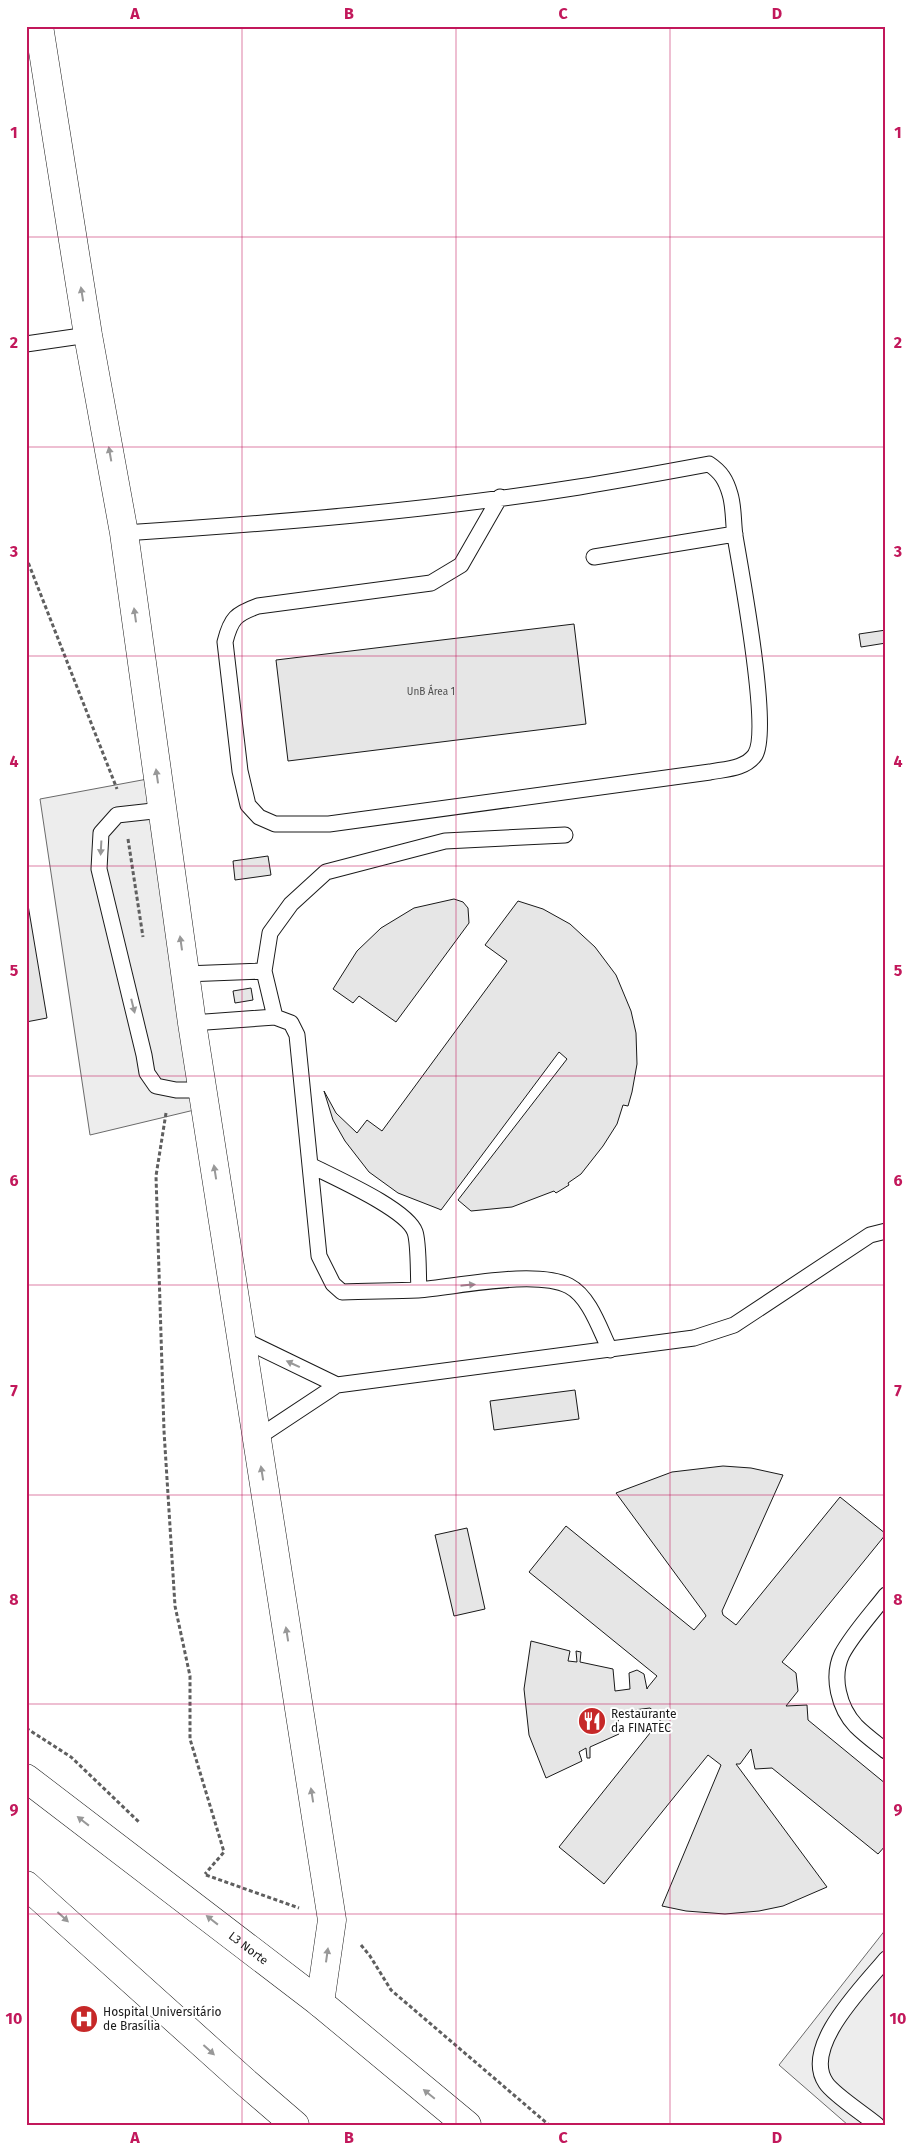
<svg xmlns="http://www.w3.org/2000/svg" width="912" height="2151" font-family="'Fira Sans',sans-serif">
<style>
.parking{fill:#ededed;stroke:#6a6a6a}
.building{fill:#e6e6e6;stroke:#1a1a1a}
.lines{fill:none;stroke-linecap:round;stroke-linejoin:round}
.lane-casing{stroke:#1a1a1a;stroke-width:17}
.secondary-casing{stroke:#1a1a1a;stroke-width:29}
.path{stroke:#5f5f5f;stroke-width:3;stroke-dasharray:4 2.5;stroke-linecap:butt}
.lane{stroke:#fff;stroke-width:15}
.secondary{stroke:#fff;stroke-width:28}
.oneway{fill:#989898}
.grid{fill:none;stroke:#c2185b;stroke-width:1;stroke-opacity:0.55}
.labels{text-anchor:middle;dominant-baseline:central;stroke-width:4;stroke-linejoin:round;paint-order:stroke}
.number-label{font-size:10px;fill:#4d4d4d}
.poi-label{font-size:12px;fill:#1a1a1a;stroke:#fff;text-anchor:start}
.street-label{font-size:12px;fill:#1a1a1a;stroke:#fff}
.neatline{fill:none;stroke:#c2185b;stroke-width:2}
.grid-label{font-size:16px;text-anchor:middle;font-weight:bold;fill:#c2185b}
</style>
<rect width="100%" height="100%" fill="#fff"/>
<path class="parking" d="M169,775l42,331 -121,29 -50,-336z
M886,1929v196h-38l-69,-60z"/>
<path class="building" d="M574,624l12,100 -298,37 -12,-101z
M886,630v13l-25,4 -2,-13z
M268,856l3,19 -36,5 -2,-19z
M26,893l21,125 -21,4z
M454,899l9,3 5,6 1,15 -73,99 -37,-26 -6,7 -20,-14 24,-38 24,-23 33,-20z
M518,901l25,8 27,15 25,23 21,28 15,36 5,22 1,31 -5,28 -4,14 -5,-1 -6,19 -14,22 -22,28 -13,9 1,2 -13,8 -2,-2 -42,16 -41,4 -13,-11 109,-141 -8,-7 -118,158 -2,-1 -41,-16 -29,-21 -24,-31 -12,-21 -9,-29 12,22 21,20 10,-13 15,11 125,-170 -22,-16z
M251,988l2,12 -18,3 -2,-12z
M575,1390l4,29 -85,11 -4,-29z
M723,1466l28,2 32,7 -61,136 1,4 13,10 104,-128 46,37 -104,128 14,11 2,18 -12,15 21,-1 1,15 78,64v61l-8,9 -106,-86 -17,1 -4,-20 -11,15h-4l91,123 -44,19 -24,5 -34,3 -39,-3 -24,-5 59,-141 -13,-10 -104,129 -45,-37 103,-129 -12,-10 -32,4 1,22 -29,13v11h-3l-1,-10 -7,4 3,9 -36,17 -17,-43 -5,-46 7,-48 39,10 -2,10 9,1 -1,-11 5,1 -1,10 33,7 2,22 15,-2 -1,-16 8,-3 7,4 3,15 1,-2 9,-11 -128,-104 37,-46 128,104 12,-14 -1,-2 -89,-121 56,-21z
M467,1528l18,81 -31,7 -19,-81z"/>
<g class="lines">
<defs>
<path id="lane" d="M26,344l62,-9
M124,533c152,-10 304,-22 455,-46 43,-7 87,-15 130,-23 12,8 17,16 21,30 4,13 3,28 5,42 6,36 36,195 20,219 -10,14 -30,14 -45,17l-381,52h-54l-16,-7 -11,-12 -8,-34 -15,-129c6,-24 11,-28 33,-36l173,-23 30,-18 39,-68
M594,557l141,-23
M162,810l-45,5 -16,18 -2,36 45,186 3,18 9,13 20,4h27
M264,971l6,-38 21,-29 35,-32 119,-31 120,-6
M185,974l79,-3 11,46
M192,1023l83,-6 16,6 6,12 22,221 14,28 9,8c25,-1 51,-1 76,-2 39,-3 117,-21 151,-4 21,11 31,44 41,64
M310,1165c23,12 97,44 105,67 4,11 3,44 4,58
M242,1339l95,46
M257,1438l80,-53 357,-47 40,-13 136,-90 16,-4
M886,1595c-14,18 -34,40 -44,59 -11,23 -3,54 14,72 9,9 20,17 30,25
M877,2125c-13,-11 -43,-30 -51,-42 -25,-36 38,-97 60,-124"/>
<g id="secondary">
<path d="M39,26l49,309 36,198 68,490 140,897 -12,83"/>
<path id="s1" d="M26,1778l294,225 147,122"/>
<path d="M26,1885l218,196 51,44"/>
</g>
</defs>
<use href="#lane" class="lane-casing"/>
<use href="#secondary" class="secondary-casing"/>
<path class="path" d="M26,557l91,232
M128,839l15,98
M166,1113l-10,63 8,255 11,175 15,70v63l34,113 -19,22
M26,1728l45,29 69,66
M206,1875l93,33
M361,1945l9,11 21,34 158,135"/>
<use href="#lane" class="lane"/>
<use href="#secondary" class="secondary"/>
</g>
<defs><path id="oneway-solid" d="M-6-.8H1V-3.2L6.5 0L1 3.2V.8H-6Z" transform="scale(1.25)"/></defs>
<g class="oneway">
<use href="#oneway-solid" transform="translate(82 294) rotate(-99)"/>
<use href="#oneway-solid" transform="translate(110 454) rotate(-100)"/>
<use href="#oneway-solid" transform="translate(135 615) rotate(-98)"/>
<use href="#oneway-solid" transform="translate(157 776) rotate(-98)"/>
<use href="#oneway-solid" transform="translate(101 848) rotate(93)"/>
<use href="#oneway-solid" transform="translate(181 943) rotate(-98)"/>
<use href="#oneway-solid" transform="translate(133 1006) rotate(76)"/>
<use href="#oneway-solid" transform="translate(215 1172) rotate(-99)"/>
<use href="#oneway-solid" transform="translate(468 1285) rotate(-6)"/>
<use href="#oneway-solid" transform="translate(293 1364) rotate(-155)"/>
<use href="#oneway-solid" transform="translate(262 1473) rotate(-99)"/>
<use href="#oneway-solid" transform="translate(287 1634) rotate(-99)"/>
<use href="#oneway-solid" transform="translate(312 1795) rotate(-99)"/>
<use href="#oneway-solid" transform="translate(83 1821) rotate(-142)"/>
<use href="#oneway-solid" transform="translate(63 1917) rotate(42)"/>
<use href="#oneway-solid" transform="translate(212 1920) rotate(-142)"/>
<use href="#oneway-solid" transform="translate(327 1955) rotate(-82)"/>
<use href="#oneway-solid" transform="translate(209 2050) rotate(42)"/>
<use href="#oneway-solid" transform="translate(429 2094) rotate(-141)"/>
</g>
<path class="grid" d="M242,26v2099M456,26v2099M670,26v2099M26,237h860M26,447h860M26,656h860M26,866h860M26,1076h860M26,1285h860M26,1495h860M26,1704h860M26,1914h860"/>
<defs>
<symbol id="restaurant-disc" viewBox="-11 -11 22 22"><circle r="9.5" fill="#c62828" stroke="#fff"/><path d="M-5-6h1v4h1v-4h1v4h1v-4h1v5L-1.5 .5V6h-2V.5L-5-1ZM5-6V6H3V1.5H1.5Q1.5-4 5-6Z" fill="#fff"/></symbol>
<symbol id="hospital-disc" viewBox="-11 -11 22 22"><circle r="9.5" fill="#c62828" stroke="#fff"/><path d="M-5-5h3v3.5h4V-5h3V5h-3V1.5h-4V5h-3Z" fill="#fff"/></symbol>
</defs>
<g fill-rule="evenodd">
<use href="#restaurant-disc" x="576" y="1705" width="32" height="32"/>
<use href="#hospital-disc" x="68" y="2003" width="32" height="32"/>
</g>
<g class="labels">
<g class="number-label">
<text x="431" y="692">UnB Área 1</text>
</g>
<g class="poi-label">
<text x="611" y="1714">Restaurante<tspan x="611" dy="14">da FINATEC</tspan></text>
<text x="103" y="2012">Hospital Universitário<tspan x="103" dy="14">de Brasília</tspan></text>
</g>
<g class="street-label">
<text stroke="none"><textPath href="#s1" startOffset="280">L3 Norte</textPath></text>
</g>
</g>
<rect width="912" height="2151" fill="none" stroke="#ffffff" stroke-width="55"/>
<rect x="28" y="28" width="856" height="2096" class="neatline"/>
<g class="grid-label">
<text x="135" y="19">A</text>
<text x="349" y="19">B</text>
<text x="563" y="19">C</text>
<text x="777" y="19">D</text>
<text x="14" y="138">1</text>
<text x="898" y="138">1</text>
<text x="14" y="348">2</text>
<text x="898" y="348">2</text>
<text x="14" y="557">3</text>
<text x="898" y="557">3</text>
<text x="14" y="767">4</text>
<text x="898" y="767">4</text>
<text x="14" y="976">5</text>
<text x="898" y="976">5</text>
<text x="14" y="1186">6</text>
<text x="898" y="1186">6</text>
<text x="14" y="1396">7</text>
<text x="898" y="1396">7</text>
<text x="14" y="1605">8</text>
<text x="898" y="1605">8</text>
<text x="14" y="1815">9</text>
<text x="898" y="1815">9</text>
<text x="14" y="2024">10</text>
<text x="898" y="2024">10</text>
<text x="135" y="2143">A</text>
<text x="349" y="2143">B</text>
<text x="563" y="2143">C</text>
<text x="777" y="2143">D</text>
</g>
</svg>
